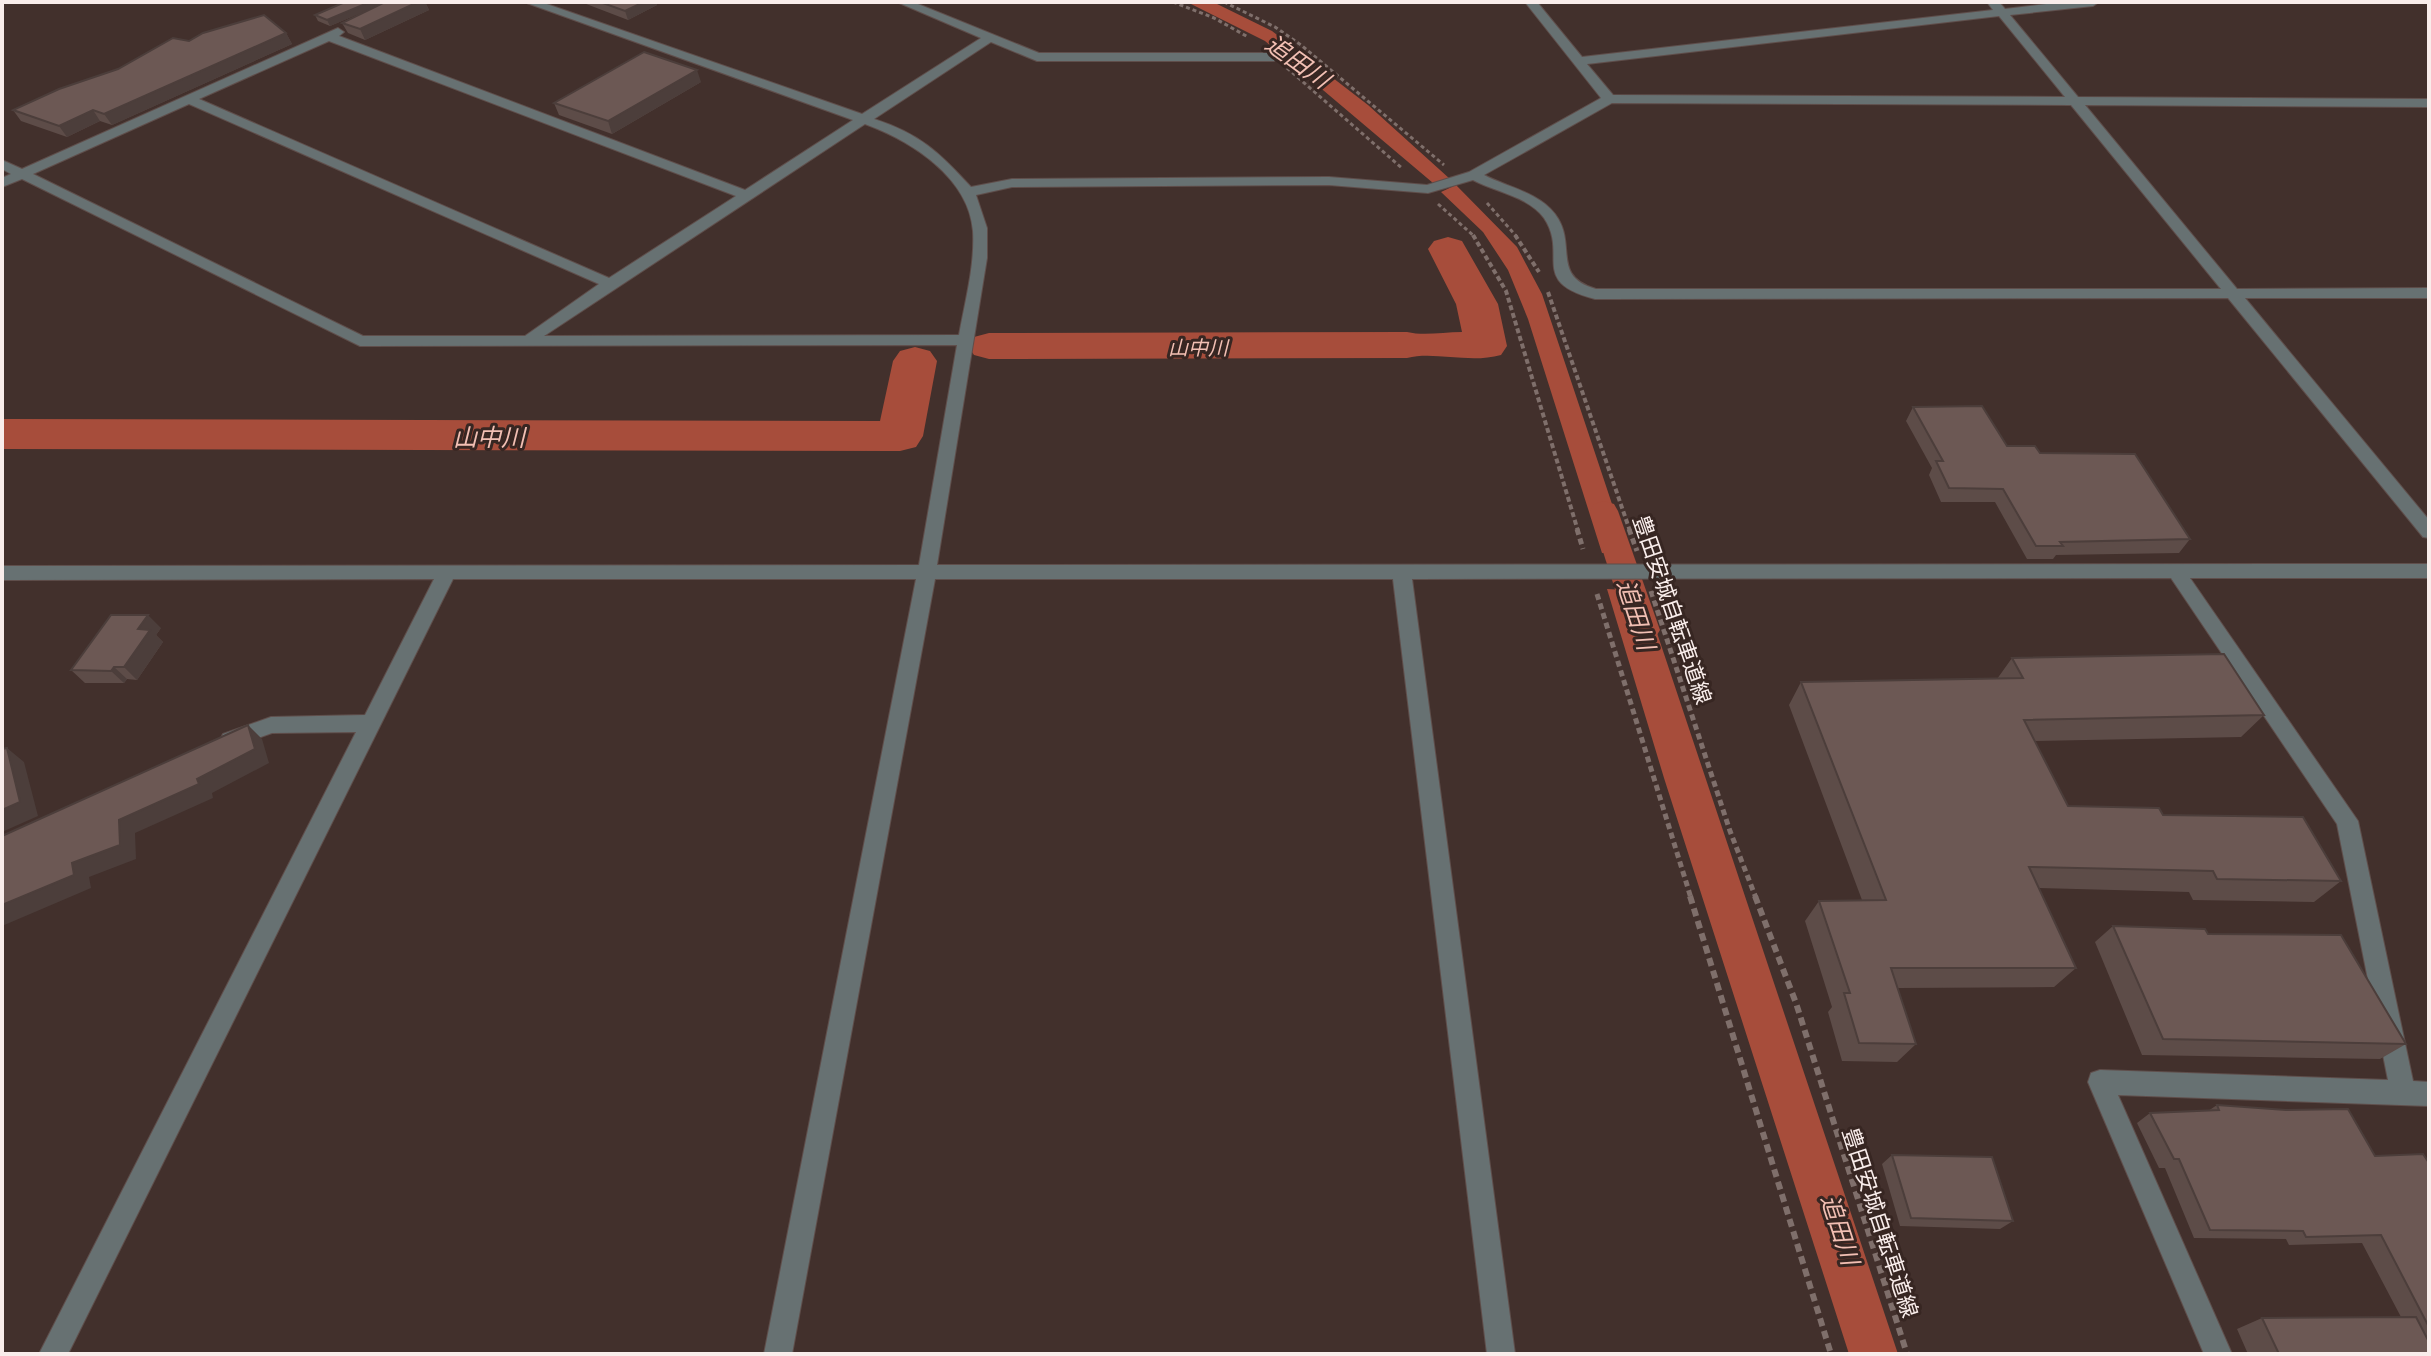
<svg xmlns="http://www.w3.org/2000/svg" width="2431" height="1356" font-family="Literata,'Noto Sans JP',serif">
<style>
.water{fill:#a74d3b}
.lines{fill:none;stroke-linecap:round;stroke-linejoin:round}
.canal{fill:#a74d3b;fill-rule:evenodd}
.river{fill:#a74d3b;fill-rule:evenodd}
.minor-casing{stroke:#5f4e4b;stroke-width:2}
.path-far3{stroke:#7f6f6b;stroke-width:3;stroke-dasharray:4 3;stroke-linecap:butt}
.path-far2{stroke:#7f6f6b;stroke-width:4;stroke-dasharray:5 3;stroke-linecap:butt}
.path-far1{stroke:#7f6f6b;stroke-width:5;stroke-dasharray:6 4;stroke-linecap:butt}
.path{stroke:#7f6f6b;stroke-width:6;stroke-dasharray:8 5;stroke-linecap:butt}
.minor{fill:#677172;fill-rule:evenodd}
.wall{fill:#5d4c48}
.shaded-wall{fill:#4c3e3b}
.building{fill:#6c5854;stroke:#4c3e3b;stroke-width:2}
.labels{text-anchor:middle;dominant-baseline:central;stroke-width:6;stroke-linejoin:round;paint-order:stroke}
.far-water-label{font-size:20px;font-style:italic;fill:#f2bfb3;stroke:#372622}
.street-label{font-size:22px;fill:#f9edeb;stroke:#372622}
.water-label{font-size:24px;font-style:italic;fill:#f2bfb3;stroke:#372622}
</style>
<rect width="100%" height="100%" fill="#42302c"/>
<path class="water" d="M1187,2h26l59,29 96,74 82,74 -17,4 -168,-142z
M1456,185l61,62 25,47 86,258 -26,1 -74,-234 -20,-49 -25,-38 -42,-40z
M1607,589l36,2 255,763h-49l-185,-576z"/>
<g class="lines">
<path class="canal" d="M1604,501l10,3 4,7 42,119 -5,8 -11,4 -11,-4 -5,-8 -38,-119 4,-7z"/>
<path class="river" d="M1448,237l14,4 36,63 9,42 -6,9c-32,9 -66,-4 -94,3l-418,1 -15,-4 -6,-9 6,-9 15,-4 418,-1c17,4 36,0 55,0l-6,-28 -28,-55 6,-8z
M915,347l15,4 7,10 -14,75 -7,11 -16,4 -898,-2v-30l878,2 13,-60 7,-10z"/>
<defs>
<path id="minor" d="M524,2h17l321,112 119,-76 -84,-36h16l126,51h235l6,4 -6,4h-237l-46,-19 -117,77c46,15 65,33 97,68l41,-8 317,-2 98,8 42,-13 132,-74 -76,-96h12l45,55 411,-47 -6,-8h12l6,7 57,-7h37l-6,4 -83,9 68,82 351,2v8l-344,-2 152,184 192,-1v10h-184l184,222v18l-6,-1 -195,-239 -633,1c-67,-17 -26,-44 -51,-81 -16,-22 -49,-26 -71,-38l-45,13 -99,-8 -317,2 -36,8 11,33v30l-50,307 1492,-1v14h-239l168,243 55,260 16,1v24l-311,-11 114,259h-28l-116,-272 3,-9 9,-3 288,10 -51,-256 -166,-246 -759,1 103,775h-28l-94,-775h-458l-143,775h-28l152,-775h-463l-385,775h-29l317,-622 -84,1 -42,15 -7,-2 -3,-6 3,-6 48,-17 94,-2 69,-136 -432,1v-14l917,-1 38,-220 -597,1 -338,-167 -20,8v-9l9,-4 -9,-5v-9l20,9 316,-141 6,4 -5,4 406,154 108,-70zM1999,16l66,81 -452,-2 -26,-31zM329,41l407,155 -127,82 -410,-179zM1612,103l459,2 150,184h-625c-46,-13 -18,-45 -41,-75 -17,-22 -48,-27 -71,-39zM189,104l410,180 -74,52h-162l-330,-162zM865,124c46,17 104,53 108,107 2,35 -8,70 -14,104l-415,1z"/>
</defs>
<use href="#minor" class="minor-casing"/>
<path class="path-far3" d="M1173,2l41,16 34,19
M1224,2l51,25 26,18 143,120
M1287,68l116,101
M1487,203l30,34
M1438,204l37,33"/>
<path class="path-far2" d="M1473,235l33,56 72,240
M1515,235l24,37
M1548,292l82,239"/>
<path class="path-far1" d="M1577,529l6,20
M1629,529l8,22
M1651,591l79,240 26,67
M1597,594l94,304"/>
<path class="path" d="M1690,896l141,458
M1755,896l41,107 111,351"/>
<use href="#minor" class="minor"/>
</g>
<path class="wall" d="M345,2h80l4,8 -64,30 -17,-7 -6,-10 28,-14 -40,17 -12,-5 -3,-6z
M581,2h75l1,3 -29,15z
M286,33l6,11 -180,81 -12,-4 -33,16 -46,-16 -8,-11 176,-69z
M701,82l-89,52 -53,-19 -5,-12z
M1913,407l94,39 33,7 150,86 -11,14 -123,2 -3,4h-26l-32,-57h-54l-12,-27 3,-7 -26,-47z
M161,628l-5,7 7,7 -26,38 -10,-1 -3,4h-39l-14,-13z
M2012,658l252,57 -23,22 -206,4 33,65 95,9 178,66 -27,21 -121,-2 -4,-8 -150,-4 37,80 -22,19 -156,1 18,56 -19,18 -55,-1 -14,-49 4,-5 -27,-86 14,-20 43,-1 -73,-195 12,-23 196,-3z
M2113,926l95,8 198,110 -26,15 -238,-4 -47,-113z
M2217,1105l158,51 54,7v191h-181l-11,-25 25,-11 139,-1 -39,-74 -73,2 -3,-6 -92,-1 -29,-70h-6l-22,-45 13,-10 58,-2z
M1892,1155l121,66 -13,8 -100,-3 -18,-62z"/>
<path class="shaded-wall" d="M370,2h17l-57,24 -3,-6z
M418,2h7l4,8 -64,30 -5,-11z
M644,2h12l1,3 -29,15 -3,-9z
M286,33l6,11 -180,81 -8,-11z
M697,70l4,12 -89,52 -4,-13z
M93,110l7,11 -33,16 -8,-11z
M148,615l13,13 -5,7 7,7 -26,38 -13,-13 14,-38z
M114,667l13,12 -3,4 -13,-12z
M248,725l14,14 7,24 -57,30 1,5 -78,35 1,26 -47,18 2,11 -89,38v-21l70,-42 47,-43 78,-41z
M7,748l17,14 14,54 -36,16v-22z"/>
<path class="building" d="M345,2h25l-43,18 -12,-5z
M385,2h33l-58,27 -18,-6z
M600,2h44l-19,9z
M264,15l22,18 -182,81 -11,-4 -34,16 -46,-16 46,-21 59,-20 55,-31 16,3 14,-8z
M644,52l53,18 -89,51 -54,-18z
M1982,406l25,40h28l5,7 95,1 55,85 -130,3 3,4h-27l-33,-57 -54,-1 -13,-27h7l-30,-54z
M111,615h37l-10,14 12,1 -26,37h-10l-3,4 -40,-1z
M2224,654l40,61 -240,5 44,86 91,2 4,7 140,2 38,64 -124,-2 -4,-8 -184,-4 47,101h-185l25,76 -57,-1 -15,-50h6l-31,-92 67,-1 -85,-218 222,-4 -11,-20z
M248,725l7,24 -58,30 2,5 -80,36 1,25 -48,18 2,12 -72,30v-69z
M7,748l13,54 -18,8v-61z
M2113,926l92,3 3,5 133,1 65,109 -243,-5z
M2217,1105l69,5 62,-1 27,47 48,-2 6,9v164l-48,-92 -75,2 -3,-6 -93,-1 -31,-71h-5l-24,-46 69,-3z
M1892,1155l100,2 21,64 -102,-3z
M2416,1317l13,25v12h-150l-17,-36z"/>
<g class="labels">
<g class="far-water-label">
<text x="1198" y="346">山中川</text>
</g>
<g class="street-label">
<text transform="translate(1674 609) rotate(71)">豊田安城自転車道線</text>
<text transform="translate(1882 1222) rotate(72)">豊田安城自転車道線</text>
</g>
<g class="water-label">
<text transform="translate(1299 60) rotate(36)">追田川</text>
<text x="489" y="435">山中川</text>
<text transform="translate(1638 614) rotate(72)">追田川</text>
<text transform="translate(1842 1229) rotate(72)">追田川</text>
</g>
</g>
<rect width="2431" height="1356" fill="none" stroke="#f9edeb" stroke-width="8"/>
</svg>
